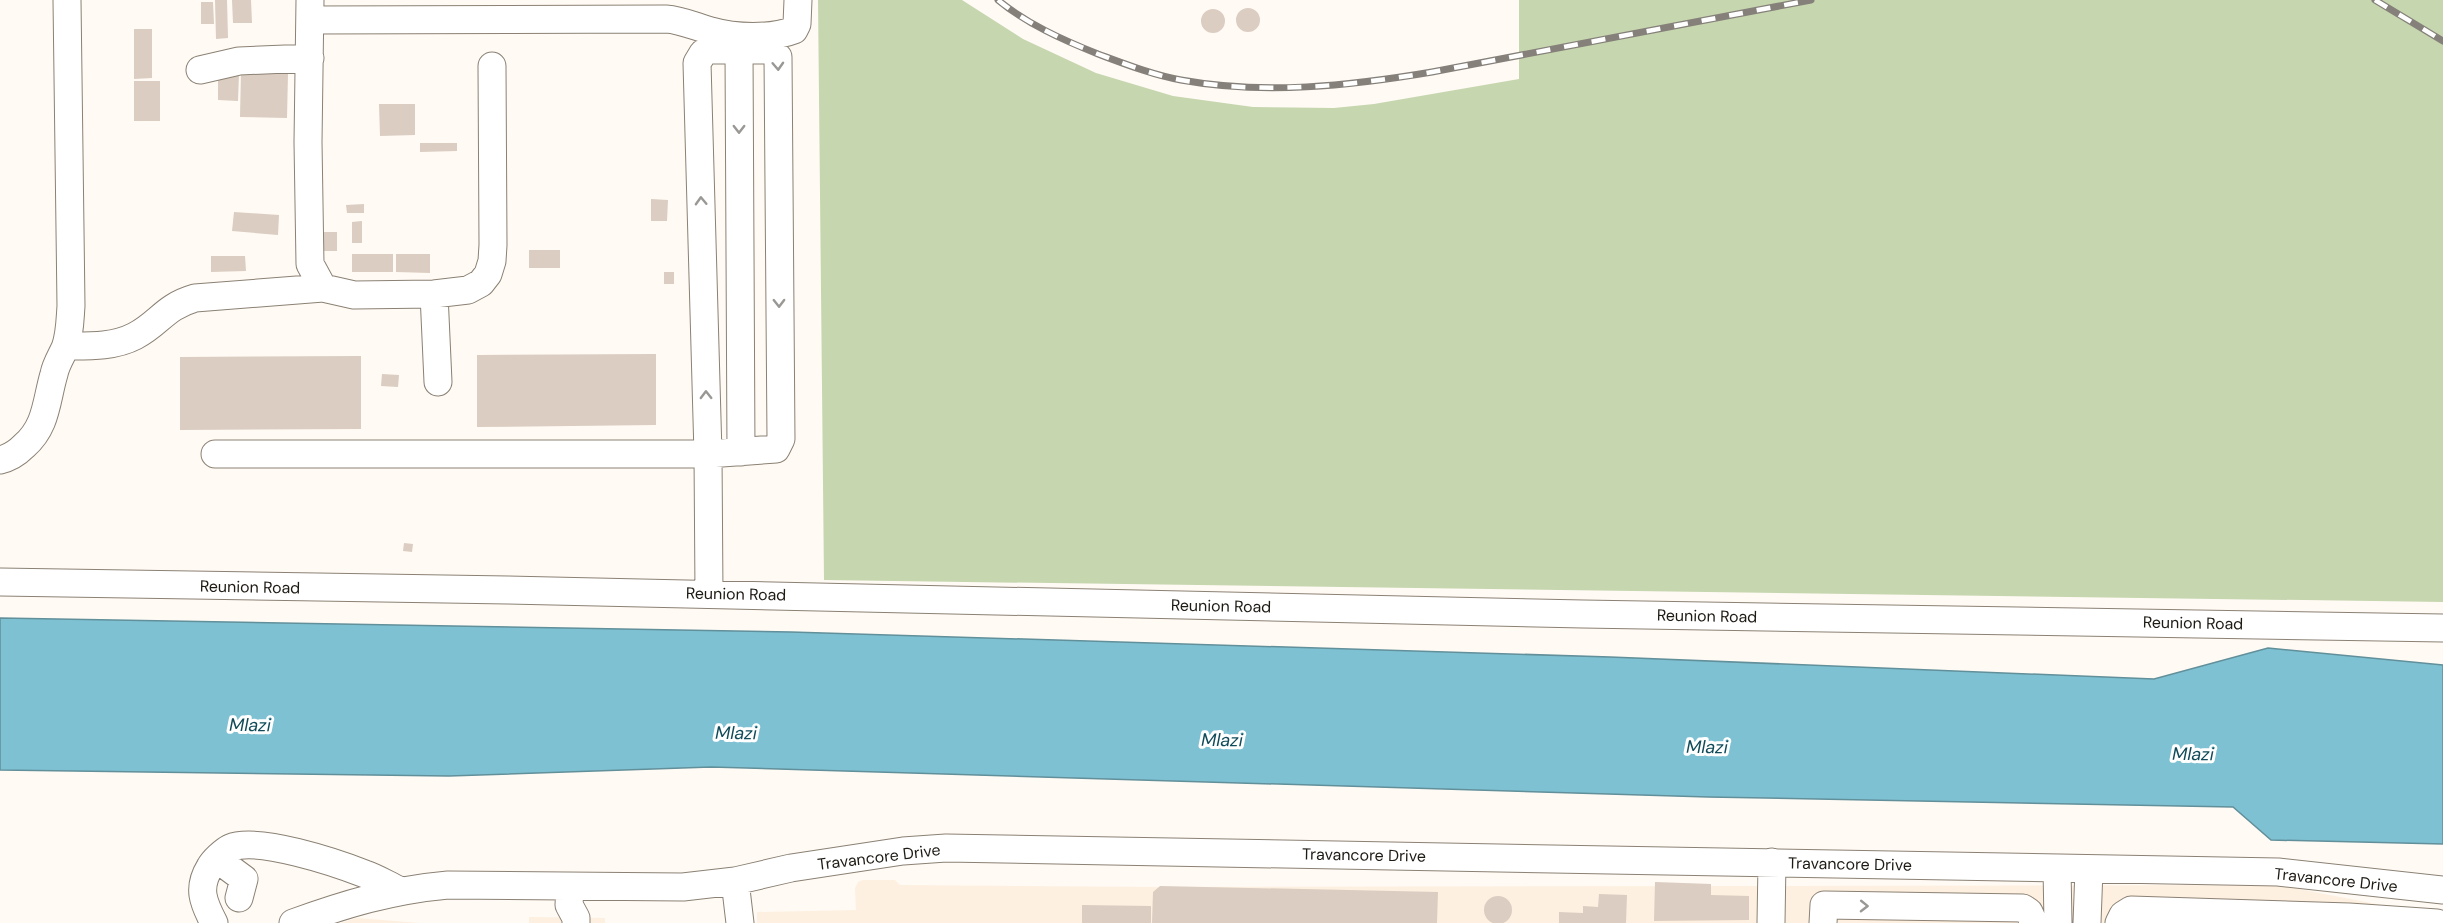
<svg xmlns="http://www.w3.org/2000/svg" width="2443" height="923" font-family="'DM Sans',sans-serif">
<style>
.built{fill:#fef0e0}
.green{fill:#c6d6af}
.water{fill:#7ec1d3;stroke:#618f9a;stroke-width:1.5}
.building{fill:#dbcdc1}
.lines{fill:none;stroke-linecap:round;stroke-linejoin:round}
.minor-casing{stroke:#8b8174;stroke-width:29}
.minor{stroke:#fff;stroke-width:27}
.rail-casing{stroke:#85807a;stroke-width:7}
.rail{stroke:#fff;stroke-width:4.5;stroke-dasharray:14;stroke-linecap:butt}
.oneway{stroke:#9a9895}
.labels{text-anchor:middle;dominant-baseline:central;stroke-width:6;stroke-linejoin:round;paint-order:stroke}
.street-label{font-size:16px;fill:#1e1a14;stroke:#fff}
.water-label{font-size:18px;font-style:italic;fill:#114b59;stroke:#fff}
</style>
<rect width="100%" height="100%" fill="#fffaf4"/>
<path class="built" d="M863,880h32l5,5 257,2 1121,-2 134,26 31,12h-1686v-11l99,-2 -1,-22 3,-6z
M529,917l76,1v5h-76z
M357,918l63,5h-79z"/>
<path class="green" d="M818,0h144l61,39 73,34 77,23 80,11 81,1 40,-4 145,-25v-79h924v602l-1619,-22z"/>
<path class="water" d="M0,618l791,14 819,25 544,22 114,-31 175,17v179l-172,-4 -38,-33 -525,-10 -997,-30 -262,9 -449,-6z"/>
<path class="building" d="M215,0h12l1,38 -12,1z
M232,0h19l1,23h-19z
M201,2h12l1,22h-13z
M1236 20a12 12 0 1 1 24 0a12 12 0 1 1-24 0Z
M1201 21a12 12 0 1 1 24 0a12 12 0 1 1-24 0Z
M134,29h18v49l-18,1z
M241,72l47,1 -1,45 -47,-1z
M218,73l21,1 -1,27 -20,-1z
M134,81h26v40h-26z
M379,104h36v31l-35,1z
M420,143h37v8l-37,1z
M651,199l17,1 -1,21h-16z
M364,204v9h-17l-1,-8z
M234,212l45,3 -1,20 -46,-4z
M362,221v22h-10v-21z
M319,232h18v19h-18z
M529,250h31v18h-31z
M352,254h41v18h-41z
M396,254h34v19l-34,-1z
M211,256h34l1,15 -35,1z
M664,272h10v12h-10z
M656,354v71l-179,2v-72z
M361,356v73l-181,1v-73z
M382,374l17,1 -1,12 -17,-1z
M404,543l9,1 -1,8 -9,-1z
M1655,882l56,2v11l38,1v24l-95,1z
M1160,886l278,6 -1,31h-285l1,-31z
M1599,894l28,1 -1,28h-67v-11l24,1v-7l15,1z
M1484 910a14 14 0 1 1 28 0a14 14 0 1 1-28 0Z
M1082,905l69,1v17h-69z"/>
<g class="lines">
<defs>
<path id="minor" d="M310,0l-2,142 2,122 13,24
M310,20l356,-1c16,1 30,8 45,12 24,7 60,8 83,-1l3,-6 1,-24
M739,50l2,402
M200,70l39,-9 71,-3
M434,294l4,88
M66,346c23,0 48,1 69,-10 25,-13 29,-29 60,-38l128,-10 31,7 80,-1 34,-4 13,-7 7,-9 4,-13 1,-16 -1,-179
M215,454h493l68,-5 5,-10 -3,-382 -7,-7h-62l-6,3 -6,10 11,391 1,140
M0,460c9,-2 17,-7 24,-14 23,-20 22,-45 30,-72 2,-10 7,-17 11,-26 5,-13 5,-29 6,-42l-4,-306
M0,582l508,8 1075,24 860,14
M217,859l27,20 -5,19
M2057,868l1,55
M735,881l5,42
M570,887l-1,18 7,13v5
M214,923c-11,-21 -17,-35 -4,-56 3,-6 14,-16 20,-19 27,-12 107,15 135,26 12,4 23,11 34,16
M293,923c52,-19 99,-33 155,-38l235,2 52,-6 56,-13 112,-17 43,-3 1332,24 165,18
M1771,923l1,-61
M1823,923l1,-18 199,3 6,4 5,11
M2087,923l2,-54
M2119,923l4,-8 8,-5 218,7 88,6"/>
</defs>
<use href="#minor" class="minor-casing"/>
<use href="#minor" class="minor"/>
<defs>
<path id="rail" d="M998,0c29,24 65,40 100,54 27,10 55,21 83,26 83,15 168,6 251,-8l379,-72
M2375,0l68,41"/>
</defs>
<use href="#rail" class="rail-casing"/>
<use href="#rail" class="rail"/>
</g>
<defs><path id="oneway-chevron" d="M-2-3.5L2.5 0L-2 3.5" fill="none" stroke-width="1.6" stroke-linecap="round" stroke-linejoin="round" transform="scale(1.5)"/></defs>
<g class="oneway">
<use href="#oneway-chevron" transform="translate(778 66) rotate(87)"/>
<use href="#oneway-chevron" transform="translate(739 129) rotate(90)"/>
<use href="#oneway-chevron" transform="translate(701 201) rotate(-92)"/>
<use href="#oneway-chevron" transform="translate(779 303) rotate(89)"/>
<use href="#oneway-chevron" transform="translate(706 395) rotate(-91)"/>
<use href="#oneway-chevron" transform="translate(1864 906) rotate(1)"/>
</g>
<g class="labels">
<g class="street-label">
<text transform="translate(250 587) rotate(1)">Reunion Road</text>
<text transform="translate(736 594) rotate(1)">Reunion Road</text>
<text transform="translate(1221 606) rotate(1)">Reunion Road</text>
<text transform="translate(1707 616) rotate(1)">Reunion Road</text>
<text transform="translate(2193 623) rotate(1)">Reunion Road</text>
<text transform="translate(1364 855) rotate(1)">Travancore Drive</text>
<text transform="translate(879 857) rotate(-7)">Travancore Drive</text>
<text transform="translate(1850 864) rotate(1)">Travancore Drive</text>
<text transform="translate(2336 880) rotate(6)">Travancore Drive</text>
</g>
<g class="water-label">
<text transform="translate(250 725) rotate(1)">Mlazi</text>
<text transform="translate(736 733) rotate(1)">Mlazi</text>
<text transform="translate(1222 740) rotate(1)">Mlazi</text>
<text transform="translate(1707 747) rotate(1)">Mlazi</text>
<text transform="translate(2193 754) rotate(1)">Mlazi</text>
</g>
</g>
</svg>
